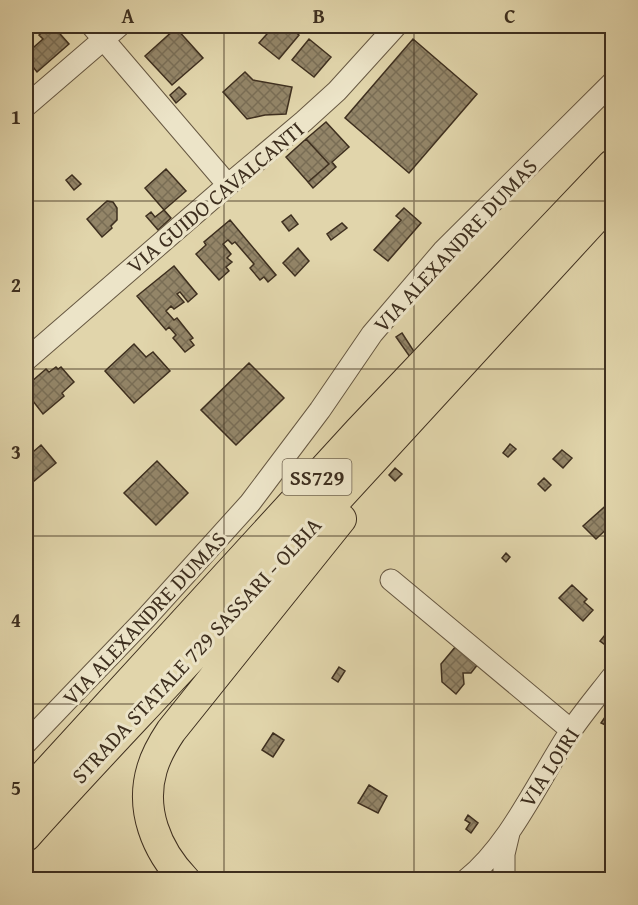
<svg xmlns="http://www.w3.org/2000/svg" width="638" height="905" font-family="'Gentium Book Plus',serif">
<style>
.building{fill:url(#building-cross-hatch);stroke:#3e2f1f;stroke-width:1.5}
.lines{fill:none;stroke-linecap:round;stroke-linejoin:round}
.minor-casing{stroke:#675842;stroke-width:23}
.highway-casing{stroke:#3e2f1f;stroke-width:32}
.minor{stroke:#ece4c8;stroke-width:21}
.highway{stroke:#e1d5ab;stroke-width:30}
.grid{fill:none;stroke:#3e2f1f;stroke-width:1.5;stroke-opacity:0.55}
.labels{text-anchor:middle;dominant-baseline:central;stroke-width:6;stroke-linejoin:round;paint-order:stroke}
.shield{fill:#ece4c8;stroke:#726552;stroke-width:1.5}
.shield-label{font-size:21px;font-weight:bold;fill:#3e2f1f}
.street-label{font-size:22px;fill:#3e2f1f;stroke:#ece4c8}
.neatline{fill:none;stroke:#3e2f1f;stroke-width:2}
.grid-label{font-size:20px;text-anchor:middle;font-weight:bold;fill:#3e2f1f}
</style>
<defs>
<pattern id="building-cross-hatch" width="8" height="8" patternUnits="userSpaceOnUse" patternTransform="scale(1.5)"><rect width="8" height="8" fill="#938568"/><path d="M0 0l8 8M0 8l8-8" fill="none" stroke="#796d55"/></pattern>
</defs>
<rect width="100%" height="100%" fill="#e1d5ab"/>
<filter id="stains"><feTurbulence type="fractalNoise" baseFrequency=".00333" numOctaves="4"/><feColorMatrix values="0 0 0 0 .2 0 0 0 0 .09 0 0 0 0 .02 0 0 0 .5 -.17"/></filter>
<radialGradient id="worn" r=".72"><stop offset=".6" stop-color="#630" stop-opacity="0"/><stop offset="1" stop-color="#630" stop-opacity=".3"/></radialGradient>
<path class="building" d="M50,26h3l16,18 -32,28 -11,-14v-4l17,-15 -4,-4z
M274,26h14l11,9 -20,24 -20,-16z
M176,28l27,30 -31,27 -27,-29z
M309,39l22,18 -17,20 -22,-17z
M413,39l64,55 -68,79 -64,-55z
M245,72l8,8 39,7 -6,27 -21,1 -18,4 -24,-27z
M179,87l7,7 -10,9 -6,-8z
M326,122l23,25 -17,15 4,5 -23,21 -5,-6 21,-18 -23,-25z
M306,139l23,25 -21,18 -22,-25z
M166,169l20,22 -22,19 -19,-22z
M72,175l9,9 -7,6 -8,-10z
M107,201l6,1 4,6v12l-6,6 1,2 -10,9 -15,-18z
M404,208l17,15 -33,38 -14,-11 27,-30 -5,-4z
M164,210l7,8 -13,12 -12,-14 5,-4 4,5z
M291,215l7,9 -9,7 -7,-9z
M230,220l46,55 -8,7 -4,-5 -4,3 -10,-12 4,-4 -19,-22 -3,2 -4,-4 -5,4 8,10 -4,4 5,4 -6,5 3,4 -10,9 -23,-26 10,-9 -2,-3z
M342,223l5,5 -16,12 -4,-6z
M298,248l11,13 -14,15 -12,-13z
M174,266l23,28 -9,8 -8,-10 -3,2 7,8 -10,7 -3,-3 -5,5 8,9 3,-2 16,20 -3,2 4,5 -9,7 -12,-14 3,-3 -7,-8 -3,3 -29,-34z
M402,333l13,20 -5,4 -14,-20z
M134,344l12,13 7,-5 17,19 -36,32 -29,-32z
M249,363l35,35 -48,47 -35,-35z
M56,367l2,2 3,-2 13,15 -12,11 2,3 -21,18 -17,-22v-3l6,-6 -1,-1 15,-13 3,3z
M510,444l6,5 -8,8 -5,-4z
M41,445l15,18 -28,23 -2,-2v-26z
M562,450l10,8 -9,10 -10,-9z
M157,461l31,32 -32,32 -32,-32z
M395,468l7,6 -7,7 -6,-6z
M544,478l7,7 -6,6 -7,-7z
M611,501l1,2v21l-16,15 -13,-13z
M506,553l4,4 -4,5 -4,-4z
M572,585l15,14 -3,3 9,8 -10,11 -24,-23z
M609,630l3,3v9l-4,5 -8,-6z
M456,646l22,18 -7,9h-8l1,11 -8,10 -14,-12 -1,-18z
M339,667l6,4 -7,11 -6,-4z
M612,707v21l-11,-5z
M273,733l11,7 -11,17 -11,-7z
M369,785l18,11 -9,17 -20,-10z
M468,815l10,8 -7,10 -5,-4 4,-6 -5,-3z"/>
<g class="lines">
<defs>
<path id="minor" d="M92,26l136,159
M26,106l93,-80
M26,360l202,-175 76,-64 33,-30 59,-65
M391,580l180,150
M26,743l120,-125 104,-115 70,-93 52,-76 71,-83 169,-168
M466,880c44,-35 73,-101 104,-148 13,-19 28,-37 42,-55
M504,880v-26l5,-21"/>
<path id="highway" d="M26,795l333,-364 253,-266
M26,836c57,-64 117,-126 175,-189 137,-150 275,-298 411,-447
M185,880c-29,-30 -45,-71 -33,-111 4,-14 11,-26 19,-38l170,-212"/>
</defs>
<use href="#minor" class="minor-casing"/>
<use href="#highway" class="highway-casing"/>
<use href="#minor" class="minor"/>
<use href="#highway" class="highway"/>
</g>
<path class="grid" d="M224,26v854M414,26v854M26,201h586M26,369h586M26,536h586M26,704h586"/>
<g class="labels">
<rect class="shield" x="282.5" y="459" width="69" height="36" rx="4.5"/>
<g class="shield-label">
<text x="317" y="477">SS729</text>
</g>
<g class="street-label">
<text transform="translate(215 197) rotate(-40)">VIA GUIDO CAVALCANTI</text>
<text transform="translate(455 245) rotate(-47)">VIA ALEXANDRE DUMAS</text>
<text transform="translate(144 618) rotate(-47)">VIA ALEXANDRE DUMAS</text>
<text transform="translate(196 650) rotate(-47)">STRADA STATALE 729 SASSARI - OLBIA</text>
<text transform="translate(549 767) rotate(-57)">VIA LOIRI</text>
</g>
</g>
<rect width="638" height="905" fill="none" stroke="#e1d5ab" stroke-width="66"/>
<rect x="33" y="33" width="572" height="839" class="neatline"/>
<g class="grid-label">
<text x="128" y="23">A</text>
<text x="319" y="23">B</text>
<text x="510" y="23">C</text>
<text x="16" y="124">1</text>
<text x="16" y="292">2</text>
<text x="16" y="459">3</text>
<text x="16" y="627">4</text>
<text x="16" y="795">5</text>
</g>
<rect width="100%" height="100%" filter="url(#stains)"/>
<rect width="100%" height="100%" fill="url(#worn)"/>
</svg>
